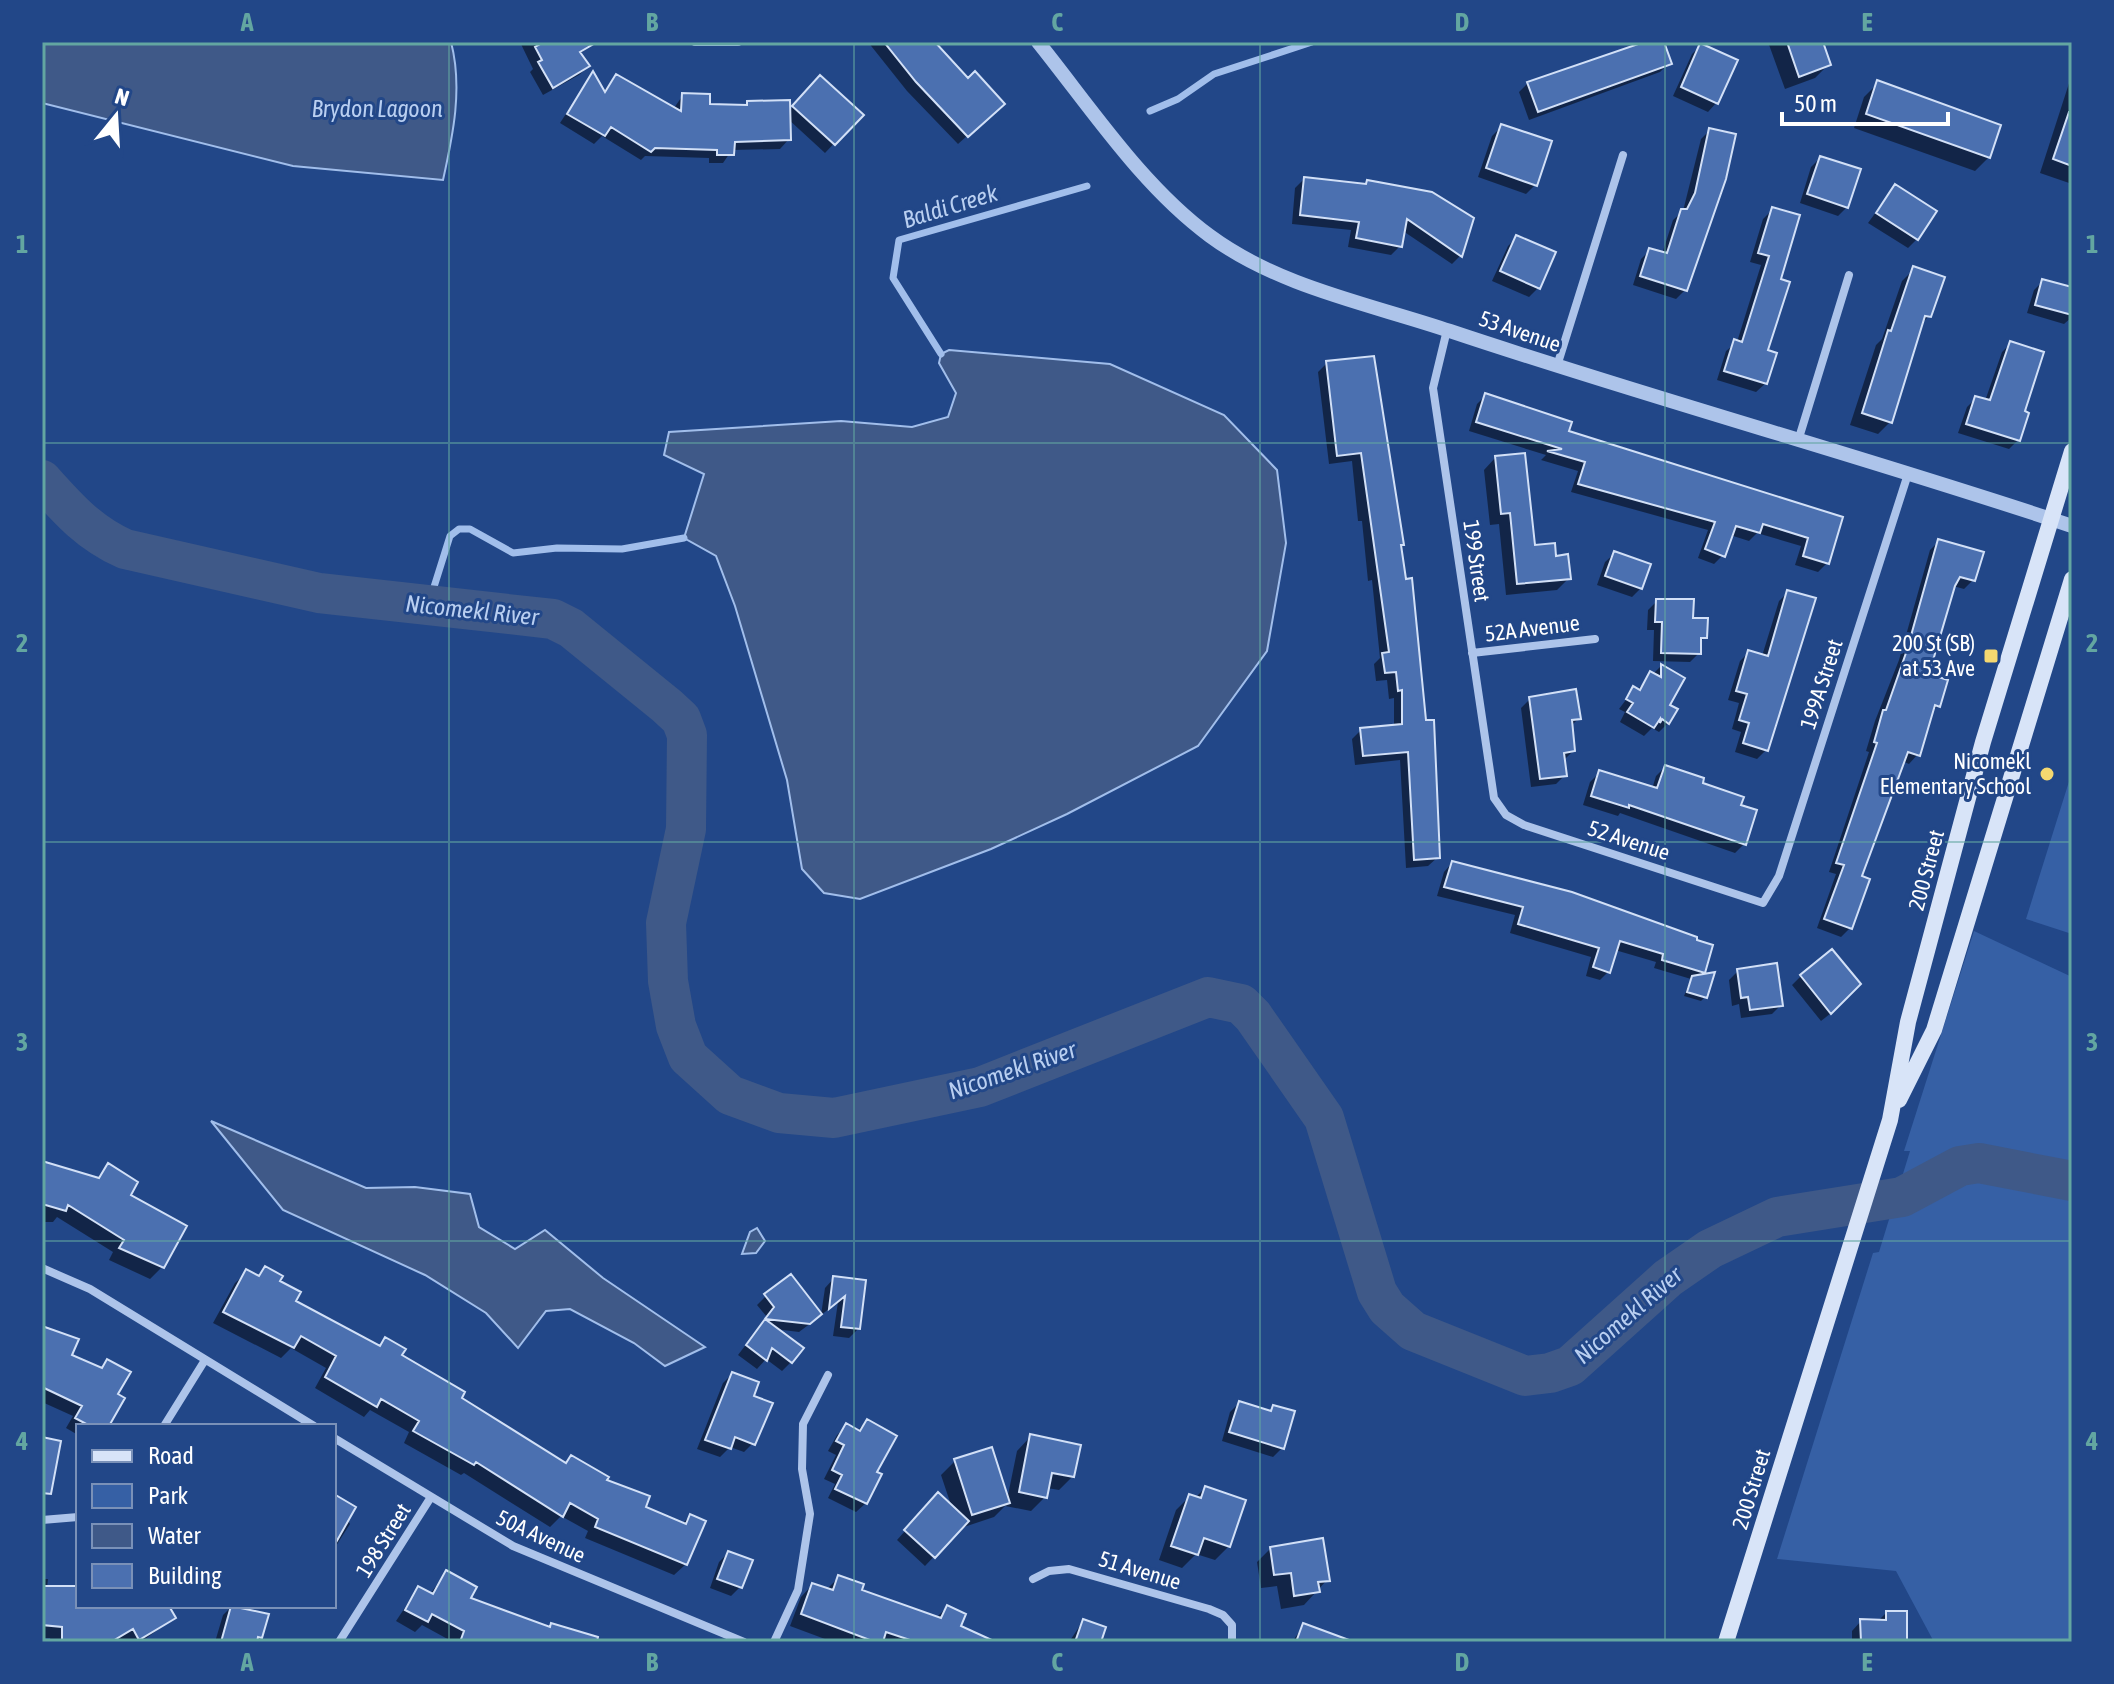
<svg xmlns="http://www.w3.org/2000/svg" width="2114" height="1684" font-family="'Asap Condensed',sans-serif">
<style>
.green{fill:#3660a5}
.water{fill:#3f5988;stroke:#a1beeb;stroke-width:2}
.shadow{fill:#0007}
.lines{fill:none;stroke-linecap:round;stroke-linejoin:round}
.stream{stroke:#a1beeb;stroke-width:7}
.river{stroke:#3f5988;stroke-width:40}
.building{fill:#4b70b0;stroke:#d2e0f7;stroke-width:2}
.minor{stroke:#adc4ea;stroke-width:8}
.tertiary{stroke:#adc4ea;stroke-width:14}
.secondary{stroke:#d8e4f8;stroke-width:16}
.grid{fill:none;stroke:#63a6a1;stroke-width:2;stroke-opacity:0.55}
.poi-dot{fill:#f5d870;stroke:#224788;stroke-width:3}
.labels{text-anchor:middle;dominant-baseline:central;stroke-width:6;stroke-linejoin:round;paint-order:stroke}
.street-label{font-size:22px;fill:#fff;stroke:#224788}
.poi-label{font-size:22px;fill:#fff;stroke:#224788;text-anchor:end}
.water-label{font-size:24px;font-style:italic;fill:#b9cff1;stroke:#224788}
.neatline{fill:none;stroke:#63a6a1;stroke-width:3}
.grid-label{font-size:26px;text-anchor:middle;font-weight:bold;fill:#63a6a1}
</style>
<rect width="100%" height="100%" fill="#224788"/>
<path class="green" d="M2072,772v162l-46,-15z
M1974,931l98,46v665h-138l-38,-71 -119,-12 96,-306 6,-1 31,-101h-6z"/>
<path class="water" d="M42,42h409c12,46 2,93 -8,138l-150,-14 -251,-63z
M949,350l161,14 114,51 53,55 9,73 -19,108 -69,95 -131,68 -76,35 -131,50 -36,-6 -22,-24 -15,-89 -52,-174 -19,-50 -32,-18 20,-64 -40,-19 5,-23 172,-11 71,6 36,-10 8,-24 -17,-30 2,-9z
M211,1121l155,67 49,-1 55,7 9,33 36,22 30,-19 58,48 102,69 -40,19 -31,-23 -64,-34 -24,2 -28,37 -32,-35 -61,-38 -142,-65z
M757,1228l8,13 -9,12 -14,1 8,-22z"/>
<path class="shadow" d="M520,42h76l-17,12 9,12 -9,9 -36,20 -13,-23 3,-3z
M868,42h65l61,70 -36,32 -51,-53z
M1650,42h12l7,21 -9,9 -131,48 -10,-28 9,-9z
M1768,42h53l8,22 -14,14 -30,11z
M1701,45l16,57 -9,10 -35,-16 19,-42z
M592,74l11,18 13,-16 58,32 9,-13 24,11 36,1 5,-4 40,9 32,-34 41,37 -36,38 -37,-34 1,20 -9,10 -48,1 -9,13h-14v-5l-64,-2 -4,4 -39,-24 -8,8 -34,-21z
M2072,74v110l-32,-11z
M1878,83l111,74 -14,14 -121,-43 10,-31z
M1502,126l33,59 -9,9 -48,-17 14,-41z
M1710,130l-25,160 -9,9 -43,-14 8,-26 9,-9 12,4 11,-34 10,-9 18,-72z
M1820,158l27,49 -9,9 -38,-13 11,-36z
M1304,179l60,7 4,-4 92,74 -8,8 -49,-33 -3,15 -9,9 -43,-8 3,-17 -59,-6 3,-36z
M1895,186l22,53 -9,9 -40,-25z
M1772,210l6,70 -13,71 1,32 -10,9 -39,-12 9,-29 11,-9 24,-77 -11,-3 13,-43z
M1517,237l21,51 -9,9 -37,-16 16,-35z
M1914,269l15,47 -9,9 -30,97 -12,12 -28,-9 26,-80 6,-6 20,-58z
M2043,281l29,8v28l-8,7 -37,-11 7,-23z
M2011,343l11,70 -4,27 -9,9 -51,-16 9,-26 9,-9 9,3 17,-49z
M1327,363l75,181 -2,3 38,310 -10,9 -22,2 -6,-108 -45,5 -3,-26 9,-9 33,-3v-29l-5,1 -2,-19 -11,1 -2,-17 6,-6 -8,-78 -4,1 -6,-60h-4l-6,-60 -23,3 -11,-92z
M1486,395l81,37 274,86 -14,45 -9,9 -23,-7 6,-19 -44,-13 -8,8 -19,-6 -7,20 -9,9 -16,-6 10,-28 -137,-38 7,-21 -37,-11 5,-5 -77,-24 8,-27z
M1495,458l38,89 21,11 15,20 -12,12 -51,5 -7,-71 -9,1 -6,-55z
M1939,541l34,39 -9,9 -11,-3 -26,90 11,30 -7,6 -13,42 -9,10 -7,-3 -42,117 -10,50 -9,9 -24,-9 19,-54 -7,-2 40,-120 -3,-1 9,-30 24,-61 31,-110z
M1615,553l26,35 -9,9 -35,-12 8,-23z
M1788,592l-22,158 -9,9 -22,-7 6,-20 -9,-3 7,-26 -11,-3 12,-39 9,-9 13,4 17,-55z
M1657,601l34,19 14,17 -6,6v10l-9,9 -37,-1 1,-31h-7l1,-20z
M1661,666l7,57 -9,9 -7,-4 -8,8 -24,-14 5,-10 -6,-3 15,-20 3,1z
M1530,699l49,19 -9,9 3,24 -9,9 1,15 -9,9 -25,3 -10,-79z
M1665,767l74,39 5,38 -9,9 -115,-40 -2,3 -35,-11 7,-23 9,-9 53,16 4,-13z
M1452,863l148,40 63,22 -1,3 42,44 -5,5 6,20 -4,4 -17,-5 7,-17 -37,-11 2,-6 -41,-12 -7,22 -8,8 -14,-4 5,-19 -81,-24 5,-18 -78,-19 7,-24z
M1738,971l43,34 -9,9 -31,4 -2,-14 -7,2 -3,-26z
M1801,976l34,34 -14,11 -29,-36z
M42,1162l55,16 12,-12 53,101 -12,12 -41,-19 4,-8 -56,-35 -4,5h-11z
M265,1268l28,34 85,45 8,-7 14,15 59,44 106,66 39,17 39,26 39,16 8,-8 -4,48 -12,11 -89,-37 3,-7 -27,-15 -11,11 -86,-54 -3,2 -57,-32 5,-11 -39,-22 -6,7 -49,-29 11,-20 -35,-20 -10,10 -68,-35 22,-40 12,-11 9,5z
M834,1278l30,4 -6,47 -9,9 -16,-2 5,-34 -17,13 4,-27z
M766,1296l45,27 -12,9 -24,-3 16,33 -9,9 -16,-12 -9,10 -19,-14 29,-38 -10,-12z
M42,1326l35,14 -7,16 30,13 7,-7 9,33 -9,31h-29v9l-12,-7 7,-12 -31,-14z
M732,1374l21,69 -9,9 -14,-5 -10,10 -23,-8 26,-66z
M1239,1403l29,9 5,-5 9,41 -9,9 -51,-16 8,-29z
M867,1421l7,52 -8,30 -10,9 -28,-14 7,-14 -11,-5 12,-24 -8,-4 9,-16 9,-9 11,5z
M1031,1436l42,40 -14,14 -12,-2 -2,9 -14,14 -26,-5 -11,11 -33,11 -36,38 -28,-26 32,-36 23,4 -11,-33 14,-14 52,39 10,-49z
M1205,1488l24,58 -14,14 -19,-6 -14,14 -23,-8 17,-50 14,-14 5,2z
M334,1496l16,28 -16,25z
M1271,1548l56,32 -23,25 -23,4 -4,-23 -16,2 -4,-26z
M728,1553l12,34 -9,9 -21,-8 9,-26z
M446,1573l22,26 80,30 3,-3 49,16h-147l-31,-17 -7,7 -19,-11 22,-33 12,6z
M839,1577l21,15 76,26 11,-11 11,20 14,15h-139l-43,-16 11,-29 11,-12 14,5z
M42,1579h6l-1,9h31v18h89l7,12 -33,24h-90l-1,-4h-8z
M232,1606l34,10 -7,26h-44l8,-27z
M1886,1613l19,29h-53v-11l9,-10h17z
M1083,1621l16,21h-30z
M1304,1625l22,17h-34z"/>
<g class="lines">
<path class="stream" d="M1150,111l28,-12 36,-25 98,-32
M941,354l-48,-76 6,-38 188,-54
M428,606l22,-70 9,-7h11l43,24 44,-5 65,1 62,-11"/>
<path class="river" d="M42,480c26,29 47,53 83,69l194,44 234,26 18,9 96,78 14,13 6,16 -1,94 -20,94 2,58 8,45 12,31 42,38 49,18 55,5 146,-31 228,-90 33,7 12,12 71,102 53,174 10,16 26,23 112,45 25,-3 20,-7 98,-88 42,-29 67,-32 125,-20 58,-31 19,-3 93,18"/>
</g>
<path class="building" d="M544,42h53l-17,10 10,14 -37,22 -15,-26 4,-2 -7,-13z
M884,42h51l33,36 7,-7 30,33 -37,33 -52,-55z
M1644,42h20l8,22 -134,48 -11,-30z
M1787,42h36l8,23 -32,12z
M1700,43l38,17 -20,44 -37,-17z
M593,71l12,21 11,-18 65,37 1,-18 28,1v10l37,1v-4l43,-1 1,40 -56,2 -1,13h-17v-5l-62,-2 -4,4 -40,-25 -6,9 -38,-22z
M820,75l44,40 -29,30 -43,-39z
M1877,80l124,45 -11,33 -124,-44z
M2069,112h3v54l-19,-7z
M1501,124l51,17 -15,45 -51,-18z
M1709,128l27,6 -10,45 -39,112 -47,-15 9,-28 18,5 14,-44h6l8,-16z
M1820,156l41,13 -13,39 -41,-14z
M1304,177l62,7 1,-4 65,12 42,26 -12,39 -55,-38 -5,28 -46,-9 3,-16 -59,-7z
M1895,184l42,27 -19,29 -42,-27z
M1772,207l28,8 -19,64 9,3 -22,68 9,3 -10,31 -43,-13 10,-32 8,3 27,-86 -11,-3z
M1516,235l40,17 -16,37 -40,-18z
M1913,266l32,11 -14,40 -6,-1 -33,107 -30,-10 26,-83 3,1z
M2042,279l30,8v28l-37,-10z
M2010,341l34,11 -19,59 4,2 -9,28 -54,-17 9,-28 15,4z
M1374,356l30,189h-3l5,34 6,-1 14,142h8l6,138 -26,2 -6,-108 -45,4 -3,-28 42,-4v-34l-4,1 -2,-19 -11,1 -3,-20 7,-1 -28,-199 -24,3 -11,-95z
M1485,393l87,29 -3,9 274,86 -14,47 -26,-8 5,-18 -45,-14 -3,9 -24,-7 -11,31 -20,-8 10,-27 -137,-38 7,-22 -38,-11 15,-2 -86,-27z
M1525,453l10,92 20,-2 1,13 12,-2 3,25 -54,5 -7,-71 -9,1 -6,-58z
M1938,539l46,13 -9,29 -15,-4 -5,9 -26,88 19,6 -8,27 -5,-2 -15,51 -12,-4 -46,124 8,3 -18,50 -28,-10 20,-54 -8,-2 41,-120 -3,-1 9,-32h3l21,-60z
M1614,551l37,13 -9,25 -37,-13z
M1787,590l29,8 -48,153 -25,-8 6,-20 -10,-3 8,-26 -11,-3 12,-41 20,6z
M1656,599h38l-1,19h15l-1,20h-6v16l-40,-1 1,-31h-7z
M1661,664l24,14 -15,27 8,4 -9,15 -7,-5 -2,4v-4l-6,9 -27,-16 6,-9 -7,-4 7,-13 7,4 10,-19 11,6z
M1576,689l5,30 -9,1 3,31 -11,2 3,23 -27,3 -11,-82z
M1665,765l39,13 -1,5 41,14 -3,8 16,5 -11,35 -117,-40v3l-38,-12 8,-26 58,18z
M1452,861l120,31 125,45v3l16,5 -8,28 -43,-13 1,-6 -43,-13 -10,32 -17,-6 6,-19 -81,-24 5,-17 -79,-20z
M1832,949l29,35 -30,30 -31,-39z
M1777,963l6,43 -33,4 -2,-13 -7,1 -4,-29z
M1715,972l-8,26 -20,-6 5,-16z
M42,1161l57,17 9,-15 30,19 -7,13 56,31 -23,42 -45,-20 5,-8 -56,-35 -2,6 -24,-7z
M265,1266l18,10 -3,5 21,11 -5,9 84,45 5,-9 21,12 -4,6 63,37 -3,6 104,65 5,-8 38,22 -2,3 43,16 -4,11 40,17 4,-10 16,7 -19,44 -92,-38 3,-8 -28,-16 -7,14 -87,-55 -2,3 -61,-34 6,-10 -38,-22 -4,8 -52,-30 11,-21 -35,-20 -7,12 -71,-36 23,-43 13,7z
M791,1274l31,40 -12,10 -45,-5 9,-12 -10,-13z
M833,1276l33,4 -6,49 -19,-2 4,-31 -16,13z
M765,1319l39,29 -12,15 -20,-15 -5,13 -21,-16z
M42,1326l37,13 -7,16 30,13 5,-9 24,13 -13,22 7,4 -16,28h-19l-15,-8 7,-12 -40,-19z
M732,1372l27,10 -5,14 19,7 -18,42 -20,-8 -4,12 -26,-9z
M1239,1401l32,10 2,-6 22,6 -11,38 -55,-17z
M867,1419l30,17 -20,36 5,2 -15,30 -32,-15 7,-14 -10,-5 12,-25 -8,-4 10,-18 14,8z
M1030,1434l51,11 -7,32 -22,-4 -5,25 -28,-6z
M42,1437l19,4 -10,53 -9,-1z
M992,1447l18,56 -38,12 -18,-56z
M1205,1486l41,14 -16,47 -26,-9 -6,17 -27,-9 18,-52 12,4z
M938,1492l31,29 -34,37 -31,-28z
M334,1494l22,13 -22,39z
M1323,1538l7,43 -12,1 2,10 -26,4 -3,-23 -17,2 -4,-28z
M728,1551l25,9 -11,28 -25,-9z
M446,1570l31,17 -6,11 79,29 1,-4 47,14 -1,5h-137l4,-11 -32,-17 -4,8 -23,-12 13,-24 15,8z
M838,1575l26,9 -2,6 79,28 6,-13 19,9 -5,12 35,16h-80l-30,-10 -3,10h-8l-74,-28 11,-31 21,7z
M42,1586h36v20h91l7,12 -37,22 -6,-11 -22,13h-49v-15l-20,-2z
M231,1606l38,8 -7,24 -4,-1 -1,5h-36z
M1886,1611h21v31h-46l-1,-23 26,1z
M1083,1619l23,8 -5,15h-26z
M1303,1623l46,17v2h-53z"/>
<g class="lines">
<path class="minor" d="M695,42h43
M1447,330l-14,58 61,410 12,17 18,10 239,78 16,-27 129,-402
M1557,366l66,-211
M1798,441l51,-166
M1472,653l123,-14
M42,1268l48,21 224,137
M164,1426l41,-66
M334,1438l179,108 231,96
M42,1520l36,-3
M1033,1579l16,-8 20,-2 140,40 14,6 9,10v17
M339,1642l92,-145
M774,1642l24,-52 12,-76 -8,-45 1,-45 25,-49"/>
<path class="tertiary" d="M1038,42c53,66 104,144 172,194 69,51 160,68 240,95 206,69 416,126 622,195"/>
<path class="secondary" d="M1899,1100l35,-70 138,-451
M1726,1642l164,-522 18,-98 75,-280 89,-291"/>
</g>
<path class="grid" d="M449,42v1600M854,42v1600M1260,42v1600M1665,42v1600M42,443h2030M42,842h2030M42,1241h2030"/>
<g class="poi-dot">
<rect x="1983" y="648" width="16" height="16" rx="4"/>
<circle cx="2047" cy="774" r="8"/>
</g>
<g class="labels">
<g class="street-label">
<text transform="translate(1520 331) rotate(19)">53 Avenue</text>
<text transform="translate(1477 561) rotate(82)">199 Street</text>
<text transform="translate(1532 628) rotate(-7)">52A Avenue</text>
<text transform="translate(1821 684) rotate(-72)">199A Street</text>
<text transform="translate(1629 840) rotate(18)">52 Avenue</text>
<text transform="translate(1926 870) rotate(-75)">200 Street</text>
<text transform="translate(1751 1489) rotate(-73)">200 Street</text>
<text transform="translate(541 1536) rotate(25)">50A Avenue</text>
<text transform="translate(383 1540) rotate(-58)">198 Street</text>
<text transform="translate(1140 1570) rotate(17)">51 Avenue</text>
</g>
<g class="poi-label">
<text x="1975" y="643">200 St (SB)<tspan x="1975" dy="25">at 53 Ave</tspan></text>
<text x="2031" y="761">Nicomekl<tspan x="2031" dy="25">Elementary School</tspan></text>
</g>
<g class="water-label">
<text x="377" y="108">Brydon Lagoon</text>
<text transform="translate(950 206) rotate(-17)">Baldi Creek</text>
<text transform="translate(472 610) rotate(6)">Nicomekl River</text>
<text transform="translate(1012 1070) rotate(-19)">Nicomekl River</text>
<text transform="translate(1628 1315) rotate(-41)">Nicomekl River</text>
</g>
</g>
<rect width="2114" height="1684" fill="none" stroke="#224788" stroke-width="88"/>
<rect x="76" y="1424" width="260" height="184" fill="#224788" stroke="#7a91b8" stroke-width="2"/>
<rect x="92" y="1450" width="40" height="12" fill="#d8e4f8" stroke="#7a91b8" stroke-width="2"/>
<text x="148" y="1464" font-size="24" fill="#ffffff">Road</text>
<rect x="92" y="1484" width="40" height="24" fill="#3660a5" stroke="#7a91b8" stroke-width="2"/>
<text x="148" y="1504" font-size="24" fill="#ffffff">Park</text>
<rect x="92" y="1524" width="40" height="24" fill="#3f5988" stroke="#7a91b8" stroke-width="2"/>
<text x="148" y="1544" font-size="24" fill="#ffffff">Water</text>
<rect x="92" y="1564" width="40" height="24" fill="#4b70b0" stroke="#7a91b8" stroke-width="2"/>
<text x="148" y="1584" font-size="24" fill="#ffffff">Building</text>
<g transform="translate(116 116) rotate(18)" stroke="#224788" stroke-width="6" paint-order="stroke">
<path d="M0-6L14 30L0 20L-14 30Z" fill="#ffffff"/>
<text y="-12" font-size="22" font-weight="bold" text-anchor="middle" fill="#ffffff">N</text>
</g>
<path d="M1782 112v12h166v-12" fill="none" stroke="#ffffff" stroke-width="4"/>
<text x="1794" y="112" font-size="24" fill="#ffffff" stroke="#224788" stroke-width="6" paint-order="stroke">50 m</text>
<rect x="44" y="44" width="2026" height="1596" class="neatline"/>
<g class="grid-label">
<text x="247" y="31">A</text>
<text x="652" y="31">B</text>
<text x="1057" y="31">C</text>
<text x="1462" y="31">D</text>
<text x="1867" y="31">E</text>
<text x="22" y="253">1</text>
<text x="2092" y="253">1</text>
<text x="22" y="652">2</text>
<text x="2092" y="652">2</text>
<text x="22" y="1051">3</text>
<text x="2092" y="1051">3</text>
<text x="22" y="1450">4</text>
<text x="2092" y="1450">4</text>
<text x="247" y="1671">A</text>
<text x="652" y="1671">B</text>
<text x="1057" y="1671">C</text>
<text x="1462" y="1671">D</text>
<text x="1867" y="1671">E</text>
</g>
</svg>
